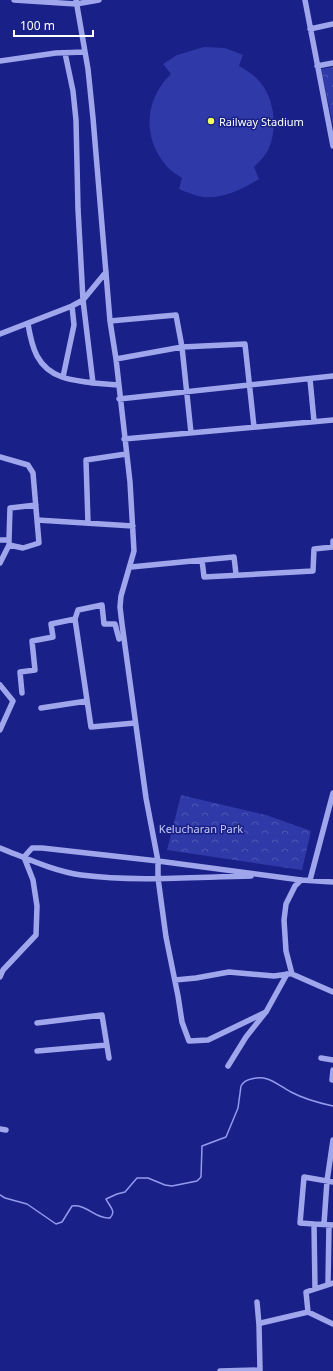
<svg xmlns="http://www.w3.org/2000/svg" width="333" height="1371" font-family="'Noto Sans',sans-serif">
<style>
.park{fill:url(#park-crowns)}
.pitch{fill:#2f39a7}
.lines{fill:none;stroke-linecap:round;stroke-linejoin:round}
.stream{stroke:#939bef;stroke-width:1.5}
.minor{stroke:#a0a6ec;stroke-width:5.5}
.poi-dot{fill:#f1ff5c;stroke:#192087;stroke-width:1.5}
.labels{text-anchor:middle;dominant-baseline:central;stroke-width:3;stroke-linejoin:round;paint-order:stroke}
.poi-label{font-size:11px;fill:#fff;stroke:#192087;text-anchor:start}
.park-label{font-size:11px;fill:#c6caf9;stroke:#192087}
</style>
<defs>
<pattern id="park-crowns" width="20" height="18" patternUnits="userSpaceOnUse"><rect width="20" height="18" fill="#2f39a7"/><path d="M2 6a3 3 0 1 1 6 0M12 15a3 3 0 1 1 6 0" fill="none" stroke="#4e57b4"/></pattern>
</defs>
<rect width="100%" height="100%" fill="#192087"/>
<path class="park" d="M333,67v58l-12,-56z
M181,795l85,20 45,16 -9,39 -135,-20z"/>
<path class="pitch" d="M204,47l21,1 18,7 -4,11c7,4 14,8 20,15 15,16 19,46 10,67 -3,7 -9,13 -15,19l5,12c-17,10 -35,20 -56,18 -8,-1 -16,-5 -24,-8l3,-11c-6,-4 -13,-8 -17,-14 -23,-28 -20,-65 6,-90l-8,-10 14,-9z"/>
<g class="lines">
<path class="stream" d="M0,1195l5,3 22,6 29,20 6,-2 10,-16c15,-2 23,13 38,12 7,-7 -1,-12 -4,-19l11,-5 8,-2 12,-14h11l17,7 7,1 25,-5 4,-4 1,-31 24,-9 12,-29 3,-22c2,-4 6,-6 10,-7 17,-5 26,6 40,13 13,7 28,11 42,14"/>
<path class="minor" d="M14,0l62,4 23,-4
M76,0l12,69 5,49 17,203 6,38 14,123 4,69 -13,45 -1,11 2,17 24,174 12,63v17l8,59 12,59 4,26 7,19 19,-1 58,-28 21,-38
M305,0l28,146
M310,29l23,-5
M65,53l8,38 3,29 2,89 5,91 10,83 25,2
M0,61l56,-8 29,-1
M317,66l16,-3
M110,321l66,-6 6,32 9,86
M28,324c4,24 9,44 34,53 10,4 21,4 31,6
M0,334l72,-28 11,-6 23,-28
M116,359l66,-12 63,-3 9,83
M63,377l11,-52 -2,-19
M310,379l4,42
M119,399l214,-23
M124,439l209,-19
M0,457l28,8 5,8 4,47 96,6
M88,523l-2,-63 40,-6
M0,540h9v2
M9,540l1,-32 26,-3
M202,560l32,-3 2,17
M0,563l9,-18 14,3 16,-5 -2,-23
M131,567l71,-7 2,17 109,-6 1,-22 19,-2v-6
M119,639l-4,-15h-11l-2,-19 -24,5 -3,9 16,108 44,-4
M0,685l13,16 -13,29
M22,693l-2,-21 15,-2 -3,-29 21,-4 -2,-13 24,-5
M41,708l46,-7
M0,848c26,10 53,23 81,27 56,7 114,2 170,1
M24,857l8,-9h10l116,13 143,19 32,2
M301,880l-6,6 -9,18 -2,16 2,31 6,23 41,18
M310,880l23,-87
M0,977l3,-7 33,-35 1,-29 -4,-26 -9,-23
M175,980l21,-2 33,-6 45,4 15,-2
M37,1023l65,-8 7,43
M37,1051l70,-6
M321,1058l12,2
M228,1066l18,-29 19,-24
M333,1070l-1,10h1
M0,1129l6,1
M314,1224l-14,-1 4,-46 29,5
M324,1224l3,-43 6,-41
M328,1284l1,-59
M315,1289l-1,-65 19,1
M257,1302l2,23
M308,1312l-2,-20 27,-9
M220,1371l40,-1 -1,-45 2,-2 47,-11 25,12"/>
</g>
<circle class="poi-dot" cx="211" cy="121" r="4"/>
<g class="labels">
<g class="poi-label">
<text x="219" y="121">Railway Stadium</text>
</g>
<g class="park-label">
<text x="201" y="828">Kelucharan Park</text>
</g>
</g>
<path d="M14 30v6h79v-6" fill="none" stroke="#ffffff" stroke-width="2"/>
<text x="20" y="30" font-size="12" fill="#ffffff" stroke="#192087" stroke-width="3" paint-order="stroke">100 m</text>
</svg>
